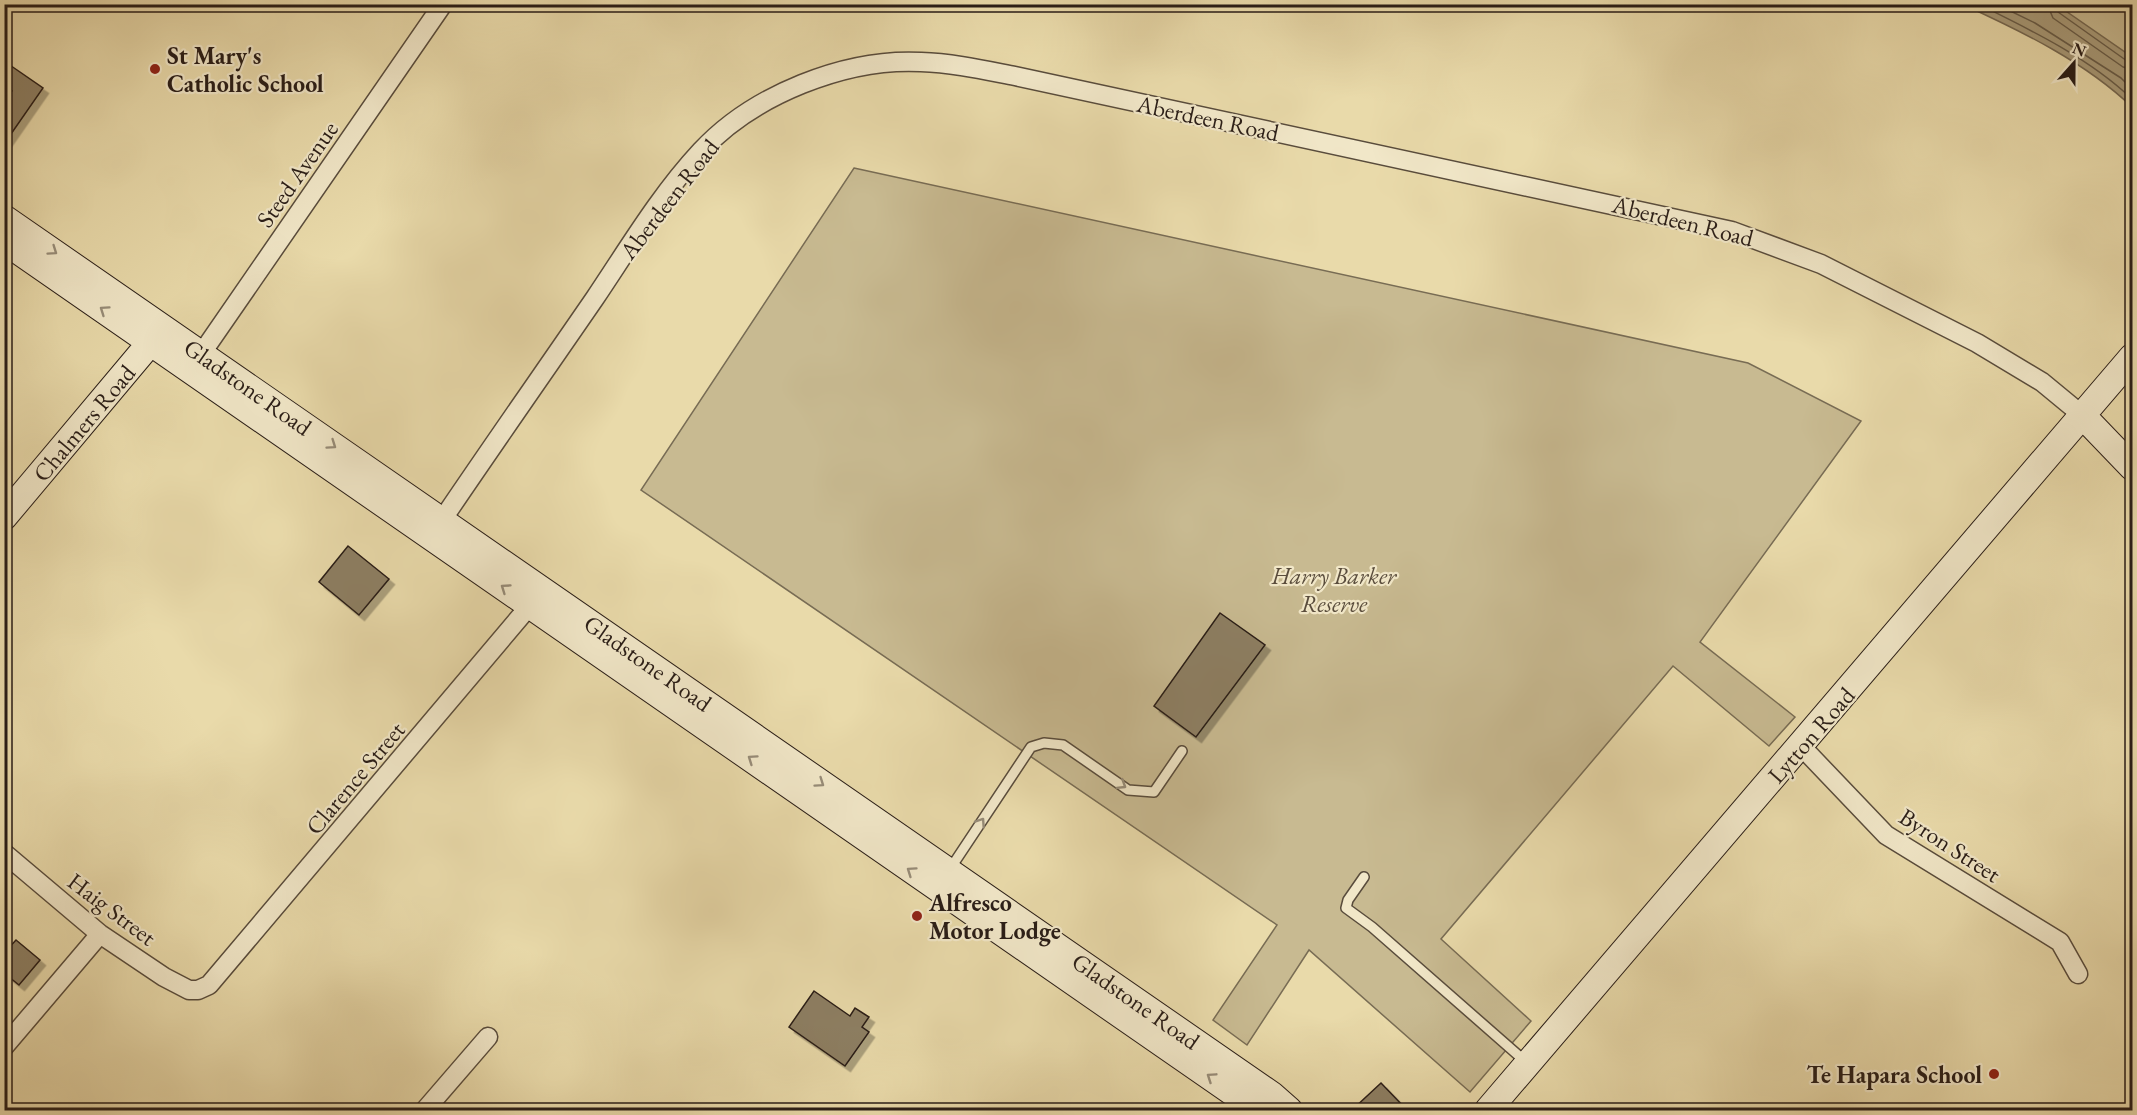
<svg xmlns="http://www.w3.org/2000/svg" width="2137" height="1115" font-family="'EB Garamond',serif">
<style>
.green{fill:#c8ba91;stroke:#786c54;stroke-width:1.5}
.water{fill:#a89a78;stroke:#756851;stroke-width:1.5}
.lines{fill:none;stroke-linecap:round;stroke-linejoin:round}
.shore{stroke:#685c48;stroke-width:1.5}
.building{fill:#8d7f63;stroke:#291d17;stroke-width:1.5;filter:url(#shadow)}
.lane-casing{stroke:#594c3c;stroke-width:12}
.street-casing{stroke:#594c3c;stroke-width:21}
.secondary-casing{stroke:#291d17;stroke-width:28}
.lane{stroke:#f1e7c8;stroke-width:9}
.street{stroke:#f1e7c8;stroke-width:18}
.secondary{stroke:#f1e7c8;stroke-width:26}
.oneway{stroke:#978c78}
.poi-dot{fill:#8f2418;stroke:#f1e7c8;stroke-width:2}
.labels{text-anchor:middle;dominant-baseline:central;stroke-width:4.5;stroke-linejoin:round;paint-order:stroke}
.poi-label{font-size:24px;font-weight:bold;fill:#291d17;stroke:#f1e7c8;text-anchor:start}
.street-label{font-size:24px;fill:#291d17;stroke:#f1e7c8}
.park-label{font-size:24px;font-style:italic;fill:#594c3c;stroke:#f1e7c8}
</style>
<defs>
<filter id="shadow"><feDropShadow dx="5.5" dy="5.5" stdDeviation="0" flood-color="#0004"/></filter>
</defs>
<rect width="100%" height="100%" fill="#e9daaa"/>
<filter id="stains"><feTurbulence type="fractalNoise" baseFrequency=".00333" numOctaves="4"/><feColorMatrix values="0 0 0 0 .2 0 0 0 0 .09 0 0 0 0 .02 0 0 0 .5 -.17"/></filter>
<radialGradient id="worn" r=".72"><stop offset=".6" stop-color="#630" stop-opacity="0"/><stop offset="1" stop-color="#630" stop-opacity=".3"/></radialGradient>
<path class="green" d="M2052,5h80v65z
M854,168l894,195 113,58 -161,221 95,75 -26,29 -96,-80 -232,273 90,82 -61,71 -161,-142 -62,95 -34,-25 64,-95 -636,-435z"/>
<path class="water" d="M1964,5h93l75,52v50c-47,-45 -109,-75 -168,-102z"/>
<g class="lines">
<path class="shore" d="M1978,4c53,26 111,54 154,95
M1996,4l39,19 86,55 11,11
M2047,4l6,14 70,49 9,2
M2055,4l3,8 69,49 5,1"/>
</g>
<path class="building" d="M4,61l39,27 -39,56v-43l8,-10 -8,-5z
M348,546l41,33 -30,36 -40,-33z
M1220,613l45,32 -69,92 -42,-31z
M16,940l24,20 -21,25 -15,-12v-20z
M814,991l36,25 5,-8 14,9 -7,10 7,5 -24,34 -56,-39z
M1381,1083l26,27h-55z"/>
<g class="lines">
<defs>
<path id="lane" d="M950,869l81,-122 13,-4 19,2 65,45 26,2 28,-41
M1364,877l-16,23 -2,8 26,19 154,135"/>
<path id="street" d="M195,363l248,-359
M436,529c52,-77 106,-154 159,-231 33,-49 65,-103 106,-147 52,-56 144,-93 220,-89 32,1 63,8 94,14l717,155 89,33 156,79 65,39 40,33
M1801,746l85,89 174,107 18,32
M4,853l96,81 64,43 25,13h9l11,-5 328,-388
M4,1047l96,-113
M425,1110l63,-73"/>
<path id="secondary" d="M4,218l1268,877 17,15
M4,241l1254,869
M2082,415l50,52
M4,517l157,-187
M1488,1110l644,-753"/>
</defs>
<use href="#lane" class="lane-casing"/>
<use href="#street" class="street-casing"/>
<use href="#secondary" class="secondary-casing"/>
<use href="#lane" class="lane"/>
<use href="#street" class="street"/>
<use href="#secondary" class="secondary"/>
</g>
<defs><path id="oneway-chevron" d="M-2-3.5L2.5 0L-2 3.5" fill="none" stroke-width="1.6" stroke-linecap="round" stroke-linejoin="round" transform="scale(1.5)"/></defs>
<g class="oneway">
<use href="#oneway-chevron" transform="translate(53 251) rotate(35)"/>
<use href="#oneway-chevron" transform="translate(104 310) rotate(-145)"/>
<use href="#oneway-chevron" transform="translate(332 445) rotate(35)"/>
<use href="#oneway-chevron" transform="translate(505 588) rotate(-145)"/>
<use href="#oneway-chevron" transform="translate(752 759) rotate(-145)"/>
<use href="#oneway-chevron" transform="translate(820 783) rotate(35)"/>
<use href="#oneway-chevron" transform="translate(1122 785) rotate(32)"/>
<use href="#oneway-chevron" transform="translate(981 822) rotate(-56)"/>
<use href="#oneway-chevron" transform="translate(911 871) rotate(-145)"/>
<use href="#oneway-chevron" transform="translate(1211 1077) rotate(-146)"/>
</g>
<g class="poi-dot">
<circle cx="155" cy="69" r="6"/>
<circle cx="917" cy="916" r="6"/>
<circle cx="1994" cy="1074" r="6"/>
</g>
<g class="labels">
<g class="poi-label">
<text x="167" y="55">St Mary's<tspan x="167" dy="28">Catholic School</tspan></text>
<text x="929" y="902">Alfresco<tspan x="929" dy="28">Motor Lodge</tspan></text>
<text x="1982" y="1074" text-anchor="end">Te Hapara School</text>
</g>
<g class="street-label">
<text transform="translate(1208 118) rotate(12)">Aberdeen Road</text>
<text transform="translate(297 174) rotate(-55)">Steed Avenue</text>
<text transform="translate(669 199) rotate(-52)">Aberdeen Road</text>
<text transform="translate(1683 221) rotate(14)">Aberdeen Road</text>
<text transform="translate(248 387) rotate(35)">Gladstone Road</text>
<text transform="translate(84 423) rotate(-50)">Chalmers Road</text>
<text transform="translate(648 663) rotate(35)">Gladstone Road</text>
<text transform="translate(1811 735) rotate(-49)">Lytton Road</text>
<text transform="translate(355 778) rotate(-50)">Clarence Street</text>
<text transform="translate(1950 845) rotate(33)">Byron Street</text>
<text transform="translate(112 909) rotate(37)">Haig Street</text>
<text transform="translate(1136 1001) rotate(35)">Gladstone Road</text>
</g>
<g class="park-label">
<text x="1334" y="575">Harry Barker<tspan x="1334" dy="28">Reserve</tspan></text>
</g>
</g>
<rect width="2137" height="1115" fill="none" stroke="#e9daaa" stroke-width="24"/>
<rect x="6" y="6" width="2125" height="1103" fill="none" stroke="#291d17" stroke-width="3"/>
<rect x="12" y="12" width="2113" height="1091" fill="none" stroke="#291d17" stroke-width="1.5"/>
<g transform="translate(2074 63) rotate(21)" stroke="#f1e7c8" stroke-width="4.5" paint-order="stroke">
<path d="M0-4.5L10 22L0 15L-10 22Z" fill="#291d17"/>
<text y="-9" font-size="16" font-weight="bold" text-anchor="middle" fill="#291d17">N</text>
</g>
<rect width="100%" height="100%" filter="url(#stains)"/>
<rect width="100%" height="100%" fill="url(#worn)"/>
</svg>
